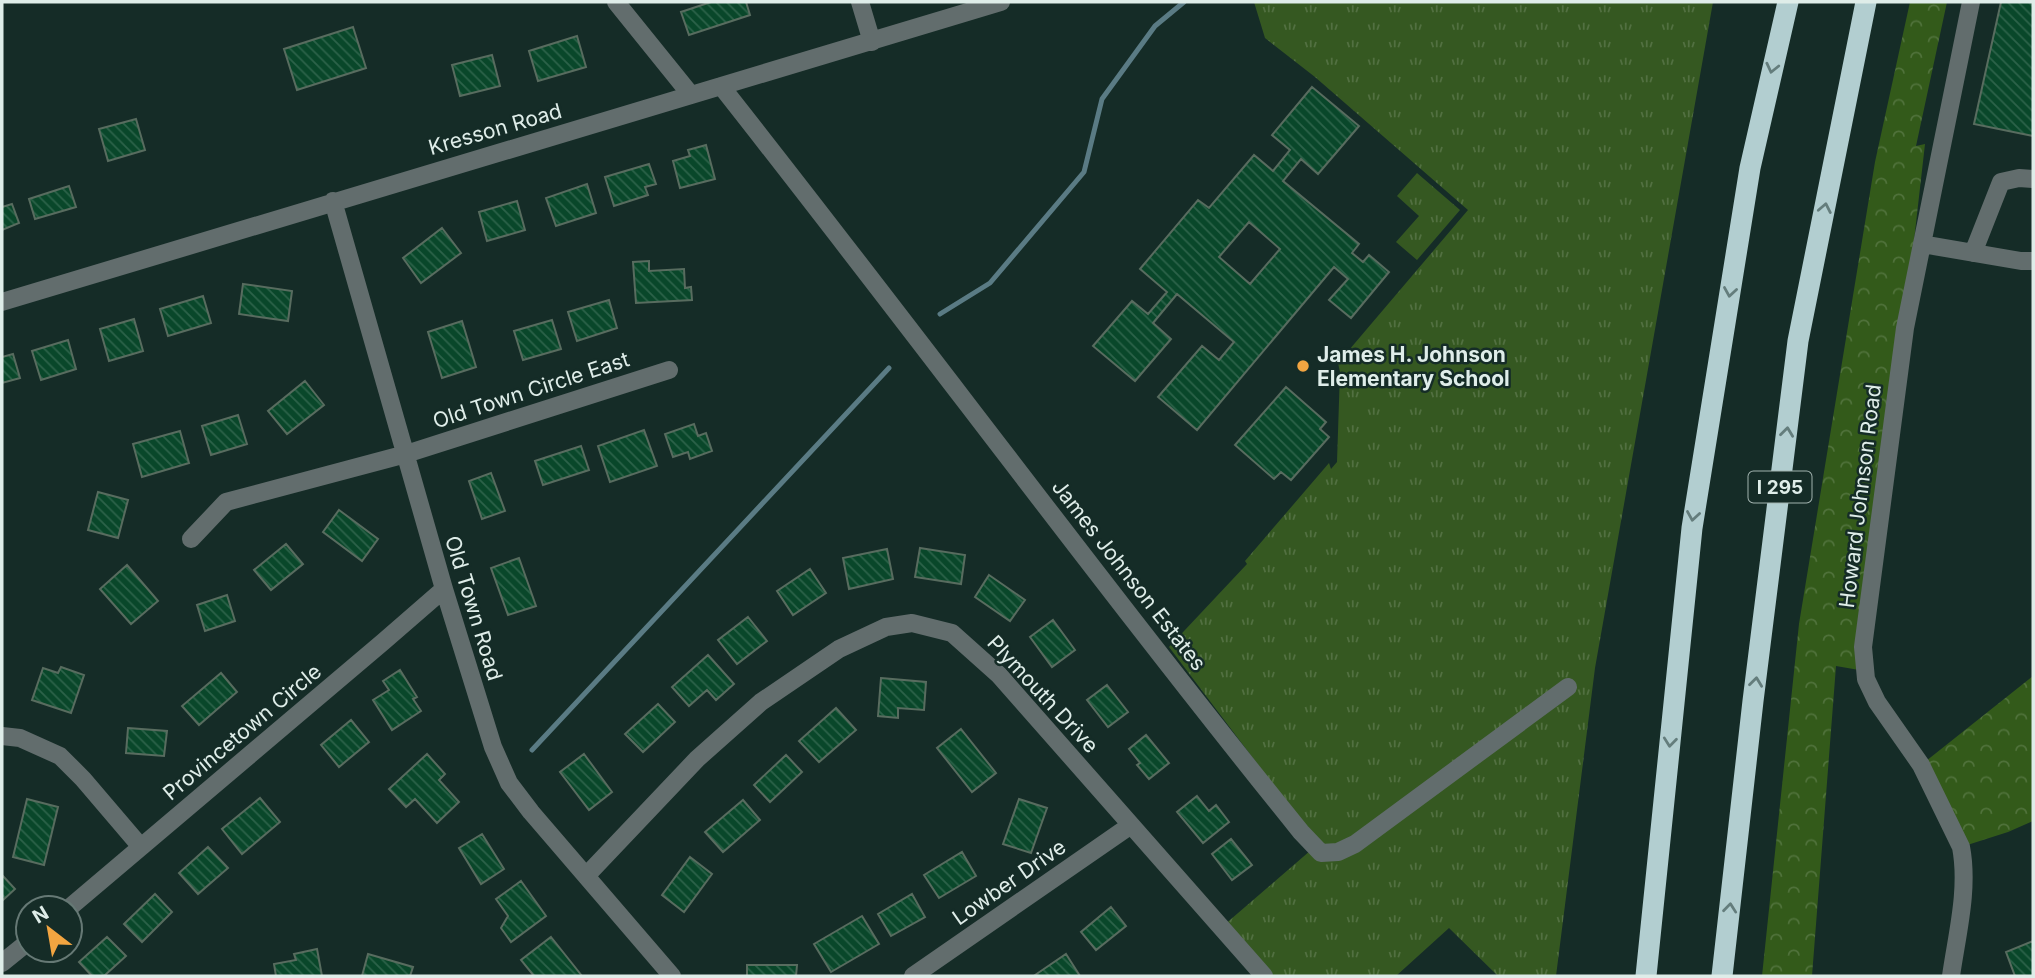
<svg xmlns="http://www.w3.org/2000/svg" width="2035" height="978" font-family="Inter,sans-serif">
<style>
.forest{fill:url(#forest-crowns)}
.park{fill:url(#park-tufts)}
.lines{fill:none;stroke-linecap:round;stroke-linejoin:round}
.stream{stroke:#5a7b84;stroke-width:5}
.building{fill:url(#building-back-hatch);stroke:#586c5f;stroke-width:2;fill-rule:evenodd}
.minor{stroke:#626d6d;stroke-width:18}
.highway{stroke:#b2ced0;stroke-width:21}
.oneway{stroke:#647d7c}
.poi-dot{fill:#f2a541;stroke:#152c27;stroke-width:2.5}
.labels{text-anchor:middle;dominant-baseline:central;stroke-width:5;stroke-linejoin:round;paint-order:stroke}
.shield{fill:#152c27;stroke:#a2b3af;stroke-width:2}
.shield-label{font-size:19px;font-weight:bold;fill:#dfede9}
.street-label{font-size:21px;fill:#dfede9;stroke:#152c27}
.poi-label{font-size:21px;font-weight:bold;fill:#dfede9;stroke:#152c27;text-anchor:start}
</style>
<defs>
<pattern id="forest-crowns" width="20" height="18" patternUnits="userSpaceOnUse" patternTransform="scale(1.75)"><rect width="20" height="18" fill="#335a1a"/><path d="M2 6a3 3 0 1 1 6 0M12 15a3 3 0 1 1 6 0" fill="none" stroke="#50723b"/></pattern>
<pattern id="park-tufts" width="24" height="20" patternUnits="userSpaceOnUse" patternTransform="scale(1.75)"><rect width="24" height="20" fill="#355821"/><path d="M3 7l-1-3M5 7V3M7 7l1-3M15 17l-1-3M17 17v-4M19 17l1-3" fill="none" stroke="#527041"/></pattern>
<pattern id="building-back-hatch" width="6" height="6" patternUnits="userSpaceOnUse" patternTransform="scale(1.75)"><rect width="6" height="6" fill="#09472a"/><path d="M-1 5l2 2M0 0l6 6M5-1l2 2" fill="none" stroke="#2c6249"/></pattern>
</defs>
<rect width="100%" height="100%" fill="#152c27"/>
<path class="forest" d="M1910,2h37l-31,144 9,-2 -60,527 -29,-5 -24,310h-50l37,-352 76,-462z
M2033,676v145l-25,11 -47,15 -40,-82z"/>
<path class="park" d="M1254,2h459l-118,666 -39,308h-58l-49,-48 -53,48h-141l-39,-44 102,-88 -149,-197 78,-83 -2,-3 84,-98 2,6 6,-7 3,-90 -2,-9 130,-153 -153,-133 -50,-39z
M1417,173l43,37 -43,50 -21,-18 23,-26 -22,-20z"/>
<g class="lines">
<path class="stream" d="M940,314l50,-31 94,-111 18,-73 53,-73 29,-24
M532,750l357,-382"/>
</g>
<path class="building" d="M711,2h35l4,13 -61,20 -8,-23z
M2001,2h32v134l-59,-12z
M353,27l13,41 -69,22 -13,-41z
M577,36l9,31 -48,14 -9,-30z
M492,55l8,31 -40,10 -8,-31z
M1312,87l47,39 -41,48 -17,-15 -18,22 76,63 -7,9 11,9 6,-7 20,17 -38,46 -22,-18 19,-21 -14,-12 -137,163 -39,-33 44,-51 17,14 15,-18 -57,-48 -24,29 18,16 -36,42 -42,-35 39,-45 16,13 19,-22 -27,-23 58,-69 11,8 45,-53 19,16 17,-21 -18,-15zM1249,222l31,27 -30,35 -31,-27z
M136,119l9,31 -37,11 -9,-32z
M706,145l9,34 -35,9 -7,-27 17,-5 -2,-6z
M649,164l7,20 -11,3 3,8 -34,11 -9,-29z
M587,184l9,29 -40,13 -10,-28z
M69,186l7,21 -41,12 -6,-20z
M517,201l8,29 -38,11 -8,-29z
M12,204l7,19 -17,7v-23z
M442,228l19,25 -40,30 -18,-25z
M649,261v10l35,-2 1,19 6,-1 1,13 -56,3 -3,-41z
M243,284l49,7 -4,30 -49,-7z
M203,296l8,27 -43,13 -8,-27z
M609,300l8,28 -40,13 -9,-29z
M134,319l9,32 -34,10 -9,-32z
M552,320l9,29 -38,11 -9,-29z
M462,321l14,46 -34,11 -14,-46z
M68,340l8,29 -35,11 -9,-29z
M13,354l7,24 -18,5v-26z
M305,381l19,24 -37,29 -19,-23z
M1286,387l40,35 -6,7 9,8 -38,43 -10,-8 -7,7 -39,-34z
M238,415l9,29 -36,11 -9,-29z
M694,424l4,12 8,-3 6,18 -22,8 -2,-7 -15,5 -8,-23z
M644,430l13,36 -47,16 -12,-36z
M180,431l9,32 -47,14 -9,-33z
M581,446l8,24 -46,15 -8,-24z
M491,473l14,38 -23,8 -13,-38z
M98,492l30,8 -10,38 -30,-8z
M339,510l39,29 -16,22 -39,-29z
M286,544l17,20 -32,26 -17,-20z
M920,548l45,7 -4,29 -46,-7z
M887,549l6,30 -44,10 -6,-31z
M519,558l17,48 -28,9 -17,-47z
M127,565l31,36 -27,23 -31,-35z
M810,569l16,24 -33,22 -16,-24z
M989,575l36,25 -15,21 -35,-24z
M227,595l8,26 -30,10 -8,-26z
M748,617l19,24 -30,23 -19,-24z
M1053,620l22,30 -23,17 -22,-30z
M708,655l26,29 -18,16 -9,-10 -18,16 -17,-19z
M61,667l23,8 -13,38 -39,-13 11,-32 15,5z
M400,670l17,27 -4,2 8,12 -29,19 -19,-30 16,-10 -6,-9z
M221,673l16,19 -38,33 -17,-19z
M881,678l45,4 -2,28 -26,-2v10l-20,-2z
M1107,685l21,27 -20,15 -21,-27z
M658,704l17,18 -32,30 -18,-18z
M836,708l20,22 -37,32 -20,-21z
M351,720l18,22 -30,25 -18,-22z
M128,728l39,3 -3,25 -38,-3z
M961,729l35,44 -24,19 -35,-44z
M1146,735l23,28 -20,16 -12,-14 3,-2 -11,-14z
M427,754l18,20 -6,6 20,22 -22,21 -22,-24 -9,8 -17,-18z
M584,754l28,38 -23,18 -29,-38z
M786,755l16,17 -32,30 -16,-17z
M1197,796l12,15 7,-6 13,17 -26,21 -26,-31z
M260,798l20,24 -38,32 -20,-25z
M27,799l31,8 -14,58 -31,-8z
M1019,799l28,9 -16,45 -28,-9z
M743,800l17,20 -37,32 -18,-20z
M482,834l22,35 -23,15 -22,-36z
M1231,839l21,26 -20,15 -20,-26z
M208,847l20,21 -30,26 -19,-21z
M962,852l14,24 -37,22 -15,-23z
M690,857l22,17 -28,38 -22,-17z
M2,875l13,14 -13,12z
M521,881l25,35 -35,26 -10,-14 7,-12 -12,-17z
M155,894l17,18 -30,30 -18,-18z
M912,894l13,23 -34,19 -13,-22z
M1111,907l15,19 -30,24 -15,-18z
M862,916l17,28 -48,28 -17,-28z
M107,937l19,19 -22,20h-12l-13,-14z
M551,937l31,39h-48l-13,-16z
M2033,941v35h-18l-9,-24z
M317,949l5,27h-46l-2,-12 22,-4 -2,-6z
M368,954l45,13 -3,9h-48z
M1066,954l14,22h-43l-2,-1z
M747,965h50l-1,11h-49z"/>
<g class="lines">
<path class="minor" d="M616,2l75,93
M860,2l12,40
M721,86c195,247 382,501 580,746l20,21 17,-1 17,-8 213,-157
M333,201l111,388 49,158 16,36 22,29 141,164
M1922,244l99,17h12
M1973,253l28,-71 18,-4 14,1
M2,302l999,-300
M191,539l35,-37 180,-48 263,-84
M2,736l18,2 40,18 23,23 58,68
M586,876l111,-117 64,-57 78,-53 47,-22 26,-4 40,10 47,42 265,301
M69,908l314,-266 61,-53
M2,963l26,-21
M913,976l218,-151
M1951,976c6,-42 18,-87 10,-129l-40,-82 -44,-63 -11,-23 -3,-32 42,-319 66,-326"/>
<path class="highway" d="M1646,976l46,-448 58,-360 38,-166
M1722,976l31,-275 45,-360 68,-339"/>
</g>
<defs><path id="oneway-chevron" d="M-2-3.5L2.5 0L-2 3.5" fill="none" stroke-width="1.6" stroke-linecap="round" stroke-linejoin="round" transform="scale(1.75)"/></defs>
<g class="oneway">
<use href="#oneway-chevron" transform="translate(1772 68) rotate(103)"/>
<use href="#oneway-chevron" transform="translate(1825 208) rotate(-79)"/>
<use href="#oneway-chevron" transform="translate(1730 292) rotate(99)"/>
<use href="#oneway-chevron" transform="translate(1787 432) rotate(-83)"/>
<use href="#oneway-chevron" transform="translate(1693 516) rotate(99)"/>
<use href="#oneway-chevron" transform="translate(1756 682) rotate(-83)"/>
<use href="#oneway-chevron" transform="translate(1670 742) rotate(96)"/>
<use href="#oneway-chevron" transform="translate(1730 908) rotate(-84)"/>
</g>
<circle class="poi-dot" cx="1303" cy="366" r="7"/>
<g class="labels">
<rect class="shield" x="1748.5" y="471.5" width="63" height="31" rx="5"/>
<g class="shield-label">
<text x="1780" y="487">I 295</text>
</g>
<g class="street-label">
<text transform="translate(495 129) rotate(-16)">Kresson Road</text>
<text transform="translate(531 390) rotate(-18)">Old Town Circle East</text>
<text transform="translate(1860 496) rotate(-83)">Howard Johnson Road</text>
<text transform="translate(1129 575) rotate(52)">James Johnson Estates</text>
<text transform="translate(474 608) rotate(73)">Old Town Road</text>
<text transform="translate(1043 694) rotate(47)">Plymouth Drive</text>
<text transform="translate(242 732) rotate(-40)">Provincetown Circle</text>
<text transform="translate(1009 882) rotate(-35)">Lowber Drive</text>
</g>
<g class="poi-label">
<text x="1317" y="354">James H. Johnson<tspan x="1317" dy="24">Elementary School</tspan></text>
</g>
</g>
<rect width="2035" height="978" fill="none" stroke="#dfede9" stroke-width="7"/>
<g transform="translate(49 929) rotate(329)"><circle r="33" fill="#152c27" stroke="#667975" stroke-width="2"/>
<path d="M0-5L12 26L0 18L-12 26Z" fill="#f2a541"/>
<text y="-10" font-size="19" font-weight="bold" text-anchor="middle" fill="#dfede9">N</text>
</g>
</svg>
